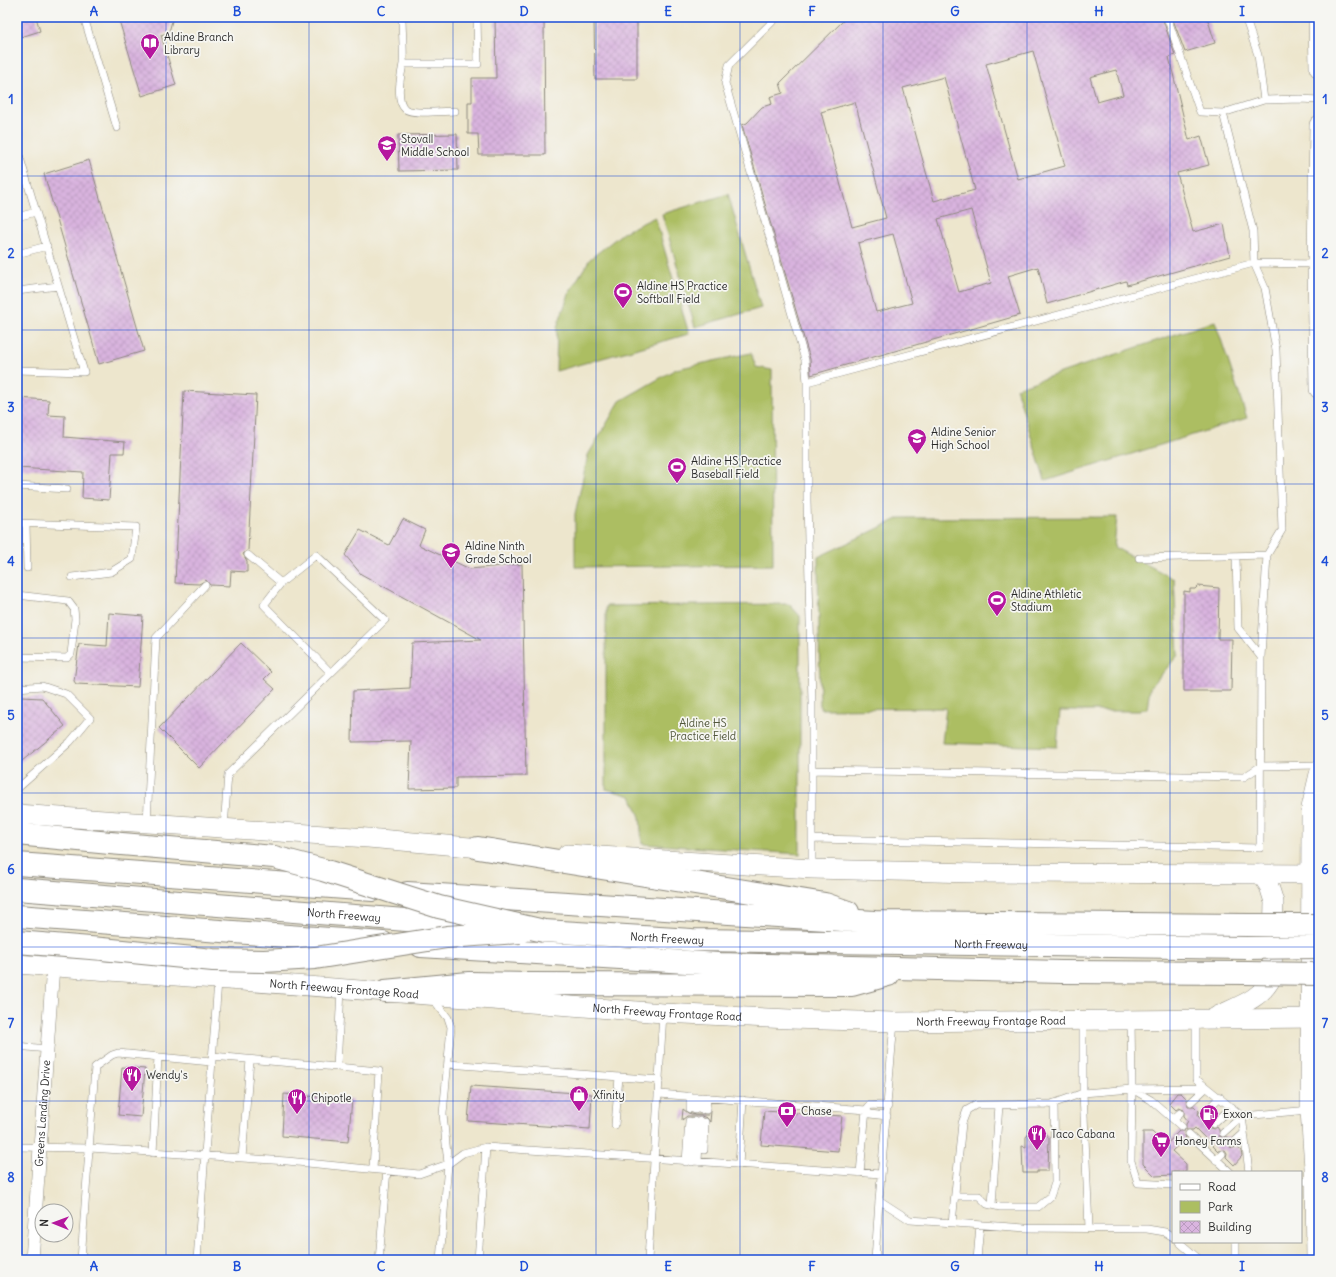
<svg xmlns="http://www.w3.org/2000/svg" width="1336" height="1277" font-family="Delius,sans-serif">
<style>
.green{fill:#acbe62;stroke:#6c7446}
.building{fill:url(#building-cross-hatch);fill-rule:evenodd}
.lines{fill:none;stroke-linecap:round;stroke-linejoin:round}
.service-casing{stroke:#8c887c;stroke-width:8}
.minor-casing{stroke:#8c887c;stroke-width:14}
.secondary-casing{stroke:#8c887c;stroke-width:20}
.motorway-casing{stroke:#8c887c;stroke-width:24}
.service{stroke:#fff;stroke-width:7}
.minor{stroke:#fff;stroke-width:13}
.secondary{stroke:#fff;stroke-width:19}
.motorway{stroke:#fff;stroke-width:22}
.motorway-bridge-casing{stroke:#8c887c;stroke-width:24;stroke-linecap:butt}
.motorway-bridge{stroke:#fff;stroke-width:22}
.grid{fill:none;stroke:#1d4ed8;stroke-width:1;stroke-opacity:0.55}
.labels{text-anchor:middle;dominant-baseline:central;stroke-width:3.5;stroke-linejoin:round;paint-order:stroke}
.poi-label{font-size:11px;fill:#2b2b2b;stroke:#f6f6f2;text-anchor:start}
.park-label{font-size:11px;fill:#52573c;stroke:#f6f6f2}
.street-label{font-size:11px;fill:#2b2b2b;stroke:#f6f6f2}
.neatline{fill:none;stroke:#1d4ed8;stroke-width:1.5}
.grid-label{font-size:13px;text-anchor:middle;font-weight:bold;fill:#1d4ed8}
</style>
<defs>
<pattern id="building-cross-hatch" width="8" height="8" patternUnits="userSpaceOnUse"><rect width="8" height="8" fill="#d9b4df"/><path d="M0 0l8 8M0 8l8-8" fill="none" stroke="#ba9bc0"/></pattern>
</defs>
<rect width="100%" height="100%" fill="#f6f6f2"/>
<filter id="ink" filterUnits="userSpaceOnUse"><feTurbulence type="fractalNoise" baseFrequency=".025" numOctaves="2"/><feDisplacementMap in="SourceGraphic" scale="8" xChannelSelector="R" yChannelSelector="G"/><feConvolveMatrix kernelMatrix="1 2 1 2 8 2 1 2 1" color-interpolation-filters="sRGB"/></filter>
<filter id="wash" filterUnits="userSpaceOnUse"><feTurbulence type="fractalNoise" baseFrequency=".012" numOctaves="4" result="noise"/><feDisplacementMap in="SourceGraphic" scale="16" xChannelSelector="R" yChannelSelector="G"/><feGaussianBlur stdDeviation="0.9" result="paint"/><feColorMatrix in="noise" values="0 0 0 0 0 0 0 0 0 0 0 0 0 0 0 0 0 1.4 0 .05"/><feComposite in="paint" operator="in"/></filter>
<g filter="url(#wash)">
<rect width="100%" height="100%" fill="#ede6cd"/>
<path class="green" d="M728,194l33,114 -66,19 -33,-113z
M655,217l34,117 -133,37 1,-44 13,-36 20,-32 34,-27z
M1215,321l32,97 -202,63 -29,-93z
M751,353l5,14 16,3 1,195 -198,2v-53l13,-59 32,-54 56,-32z
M1117,517l-3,30 60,32 4,76 -28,33 -3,21h-7v2h-80l-3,36 -115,-4 4,-35 -126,1 -2,-152 82,-39z
M789,604l11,12v238l-158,-10 -2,-27 -9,-21 -25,-7v-183z"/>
<g id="blocks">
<path class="building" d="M17,17h19l4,14 -19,6z
M118,17h55l-4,15 -8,3 15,50 -34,11z
M495,17h49l1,138h-66l-1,-21h-10v-32h4v-24h24z
M594,17h43v62h-42z
M847,17h315l13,38 -6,2 20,83 12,-4 8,29 -32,8 16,59 31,-8 6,32 -103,29 -1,-4 -79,23 -9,-37 -30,9 12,39 -209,60 -1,-16 -68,-234 5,-2 15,-16 10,-3 -2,-7 13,-4 -3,-10zM1033,51l32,115 -47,13 -32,-115zM1116,70l7,25 -26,7 -7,-25zM944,77l31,113 -41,11 -31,-113zM855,102l31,116 -34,9 -31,-115zM971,210l20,73 -32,9 -21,-73zM893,234l19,69 -36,9 -18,-69z
M1172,17h35l8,26 -30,9z
M457,134l1,36 -59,1 -1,-36z
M89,160l55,191 -45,13 -55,-190z
M184,391l72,4 -8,155 -5,4 4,7v11l-16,-1 -1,15 -20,-1 -4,-5 -7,4 -24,-1z
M17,398l32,2 -1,15 17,1 -1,21 61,5 -1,11h-12l-3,47 -27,-2 1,-26 -66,-4z
M403,519l22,11 -6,15 51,24 52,-5 4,212 -70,1v11l-47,1 2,-48 -59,1 1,-51 57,-3 2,-45 69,-3 -120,-66 -16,-19 15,-25 29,15z
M1198,586l21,2 -1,51h14l-1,52h-47v-100l6,1v-3h5z
M109,613l34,3 -5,71 -62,-3 -2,-3 5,-37 28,2z
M241,643l30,29 -7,7 11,10 -76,79 -40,-40z
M21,697l21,1 23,28 -48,39v-65z
M122,1067l23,2 -4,48 -23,-2z
M471,1086l121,8 -2,35 -122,-8z
M1177,1093h4l6,6 1,7h6l5,5 -1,4 2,3h7l3,2 -2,5 2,3 4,1 3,-2 2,3 1,7h7l3,2 -2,5 2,3 4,1 3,-2 4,5 1,5 -8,9 -8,-8 1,-4 -2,-3 -7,1 -23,-23 -2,2h-7v-6l2,-3 -4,-5v-6l-5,-2 -3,2 -7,-7z
M284,1094l68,6 -4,42 -66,-6z
M683,1109l5,4 7,2h13l3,-4 -1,11 -3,-4 -6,-2h-14l-5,4z
M764,1111l78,5 -4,35 -77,-6z
M1038,1129l5,2 6,7 -1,33h-11v2h-14l-1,-27 4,1v-10l5,-6z
M1179,1131h6l-1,2 2,5 -14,13 14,13v8h-13v3l-18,1 -12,-12v-32h9l14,13z"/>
</g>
</g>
<g filter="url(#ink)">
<use href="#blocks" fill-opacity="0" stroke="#8c887c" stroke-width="1"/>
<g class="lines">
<defs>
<path id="service" d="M84,17l33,111
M402,17c0,15 2,32 1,47 -2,11 -8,36 2,45 8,6 39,2 50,2
M777,17l-48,48 -4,18 80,277 2,22v118l5,203v166
M1167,17l33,95 23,1 41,-13 36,-1 19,1
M1245,17l13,38 6,45
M403,64h75l-1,-47
M17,148l67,224 -67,-2
M17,217l19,-5
M17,254l30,-8
M17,291l41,-5
M807,382l447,-119 63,1
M17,486l50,3
M17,523l119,4 -4,32 -21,13 -39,5
M26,524l1,44
M248,555l33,28
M1236,557l2,71 23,29
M1139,558l128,-3 15,-25 -6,-180 -11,-62 -11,-25 -1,-32 -30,-118
M17,595l51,6 6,8 1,10 -4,35 -4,4 -50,-1
M17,688l25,-2 24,8 24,24 -20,24 -53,47
M812,770l432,7 17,-11 58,-1
M147,823l9,-185 49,-53
M224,828l4,-54 157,-154 -69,-65 -35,28 -17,22 67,68
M813,839l447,9 1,-191 6,-102
M433,999l15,19 3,9 -8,87 5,50 -8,96
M1083,1021v72l6,135
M1196,1021v58l46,37 68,-6
M894,1022l-15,178 31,20 115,8 122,1 18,3 8,5
M17,1046l30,3
M212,1056l125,11 4,-77
M448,1064l212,16
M337,1067l42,4 -6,98
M1132,1089l-1,72 7,22 35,2
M1132,1089l74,-1
M1132,1089l19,11 31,27
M659,1094l207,16 4,4 17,2
M1191,1102l15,-14
M690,1109v-13
M695,1110l1,-13
M701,1110l1,-13
M706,1110l1,-13
M1203,1114l17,-17
M1242,1116l7,56
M1173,1119l7,-6
M1213,1124l19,-17
M615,1125l4,-48
M1223,1133l19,-17
M1189,1134l41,38
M1233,1143l11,-10
M17,1147l73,1 197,13 132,13 29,-10 15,-11 23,-6 395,27
M704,1150l1,-28
M153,1153l5,-96
M242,1158l8,-98
M1216,1160l6,-6
M686,1162l3,-41
M692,1162l2,-41
M698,1162l2,-41
M739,1165l4,-65
M860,1173l6,-63 4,-5 18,1
M1301,1181l14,1
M955,1196h24l8,8 13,3h38l12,-10 5,-14 -1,-80
M992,1205l7,-100
M952,1223l10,-100 5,-13 9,-5 76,-1 31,-11 49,-4 -1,-69
M1179,1242l21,18
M81,1260l14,-193 17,-12 6,-2 93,9
M197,1260l21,-279
M379,1260l8,-90
M478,1260l8,-113
M648,1260l15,-247
M875,1260l4,-60
M977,1260l3,-35
M1236,1260v-18"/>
<g id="minor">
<path id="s1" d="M32,1260l21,-294"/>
</g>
<g id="secondary">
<path d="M1318,17l1,51"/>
<path d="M1319,125l-2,139 2,125"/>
<path d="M17,814l351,24 124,11"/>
<path d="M567,854l245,15 162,4 345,1"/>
<path id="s2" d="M17,964l646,49 127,6 104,3 425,-4"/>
<path d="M1217,1016c21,-10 45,-17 55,-39l2,-75 -5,-16 -8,-12"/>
<path d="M1316,1260l-1,-78 -5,-72 1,-302 8,-34"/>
</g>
<g id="motorway">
<path d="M17,834l93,9"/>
<path d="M478,848l347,56 23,8"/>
<path d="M17,864l356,26"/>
<path id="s3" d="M17,889l527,42 148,9 555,8"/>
<path d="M407,893l468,29 373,3"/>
<path d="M17,916l366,27"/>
<path d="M17,942l85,7"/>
<path d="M421,946l299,18 342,8 185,1"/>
<path d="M385,991l84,-8 59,1 324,1 36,-10"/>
</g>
</defs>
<use href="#service" class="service-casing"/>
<use href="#minor" class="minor-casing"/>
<use href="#secondary" class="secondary-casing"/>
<use href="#motorway" class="motorway-casing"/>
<use href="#service" class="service"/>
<use href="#minor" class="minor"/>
<use href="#secondary" class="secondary"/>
<use href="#motorway" class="motorway"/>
<defs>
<path id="motorway-bridge" d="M110,843l164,14 49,13 116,37 105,24
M1248,925h71
M1247,948l72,-1
M102,949l111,11 51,1 51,-3 132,-21 73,-5
M1247,973l72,1"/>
</defs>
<use href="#motorway-bridge" class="motorway-bridge-casing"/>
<use href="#motorway-bridge" class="motorway-bridge"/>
</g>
</g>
<path class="grid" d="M166,17v1243M309,17v1243M453,17v1243M596,17v1243M740,17v1243M883,17v1243M1027,17v1243M1170,17v1243M17,176h1302M17,330h1302M17,484h1302M17,638h1302M17,793h1302M17,947h1302M17,1101h1302"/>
<defs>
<symbol id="library-pin" viewBox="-11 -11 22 30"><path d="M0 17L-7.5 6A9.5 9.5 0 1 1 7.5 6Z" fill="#b5179e" stroke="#f6f6f2"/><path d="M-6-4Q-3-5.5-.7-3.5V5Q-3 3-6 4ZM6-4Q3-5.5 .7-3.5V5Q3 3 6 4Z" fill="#fff"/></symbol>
<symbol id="school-pin" viewBox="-11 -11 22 30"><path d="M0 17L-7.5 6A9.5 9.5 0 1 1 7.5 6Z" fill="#b5179e" stroke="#f6f6f2"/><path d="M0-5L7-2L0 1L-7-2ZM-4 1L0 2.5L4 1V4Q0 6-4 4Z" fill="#fff"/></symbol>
<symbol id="stadium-pin" viewBox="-11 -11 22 30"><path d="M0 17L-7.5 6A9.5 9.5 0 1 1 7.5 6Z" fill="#b5179e" stroke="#f6f6f2"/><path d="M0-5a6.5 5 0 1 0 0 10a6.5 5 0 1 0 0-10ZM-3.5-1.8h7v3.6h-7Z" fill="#fff"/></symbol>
<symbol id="restaurant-pin" viewBox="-11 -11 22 30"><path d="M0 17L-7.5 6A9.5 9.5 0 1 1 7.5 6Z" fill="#b5179e" stroke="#f6f6f2"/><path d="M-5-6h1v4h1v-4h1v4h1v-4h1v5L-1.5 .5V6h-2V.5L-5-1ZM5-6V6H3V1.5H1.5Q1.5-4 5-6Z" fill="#fff"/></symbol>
<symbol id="shop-pin" viewBox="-11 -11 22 30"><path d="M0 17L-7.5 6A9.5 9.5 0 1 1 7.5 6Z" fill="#b5179e" stroke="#f6f6f2"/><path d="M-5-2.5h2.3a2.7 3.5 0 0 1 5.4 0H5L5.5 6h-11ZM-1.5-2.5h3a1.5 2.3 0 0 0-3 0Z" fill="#fff"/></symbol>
<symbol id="bank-pin" viewBox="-11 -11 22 30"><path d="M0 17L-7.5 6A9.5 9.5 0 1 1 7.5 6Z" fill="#b5179e" stroke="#f6f6f2"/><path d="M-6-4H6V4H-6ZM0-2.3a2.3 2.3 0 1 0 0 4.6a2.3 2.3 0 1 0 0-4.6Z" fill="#fff"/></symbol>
<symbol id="fuel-pin" viewBox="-11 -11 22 30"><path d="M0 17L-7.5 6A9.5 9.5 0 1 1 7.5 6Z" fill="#b5179e" stroke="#f6f6f2"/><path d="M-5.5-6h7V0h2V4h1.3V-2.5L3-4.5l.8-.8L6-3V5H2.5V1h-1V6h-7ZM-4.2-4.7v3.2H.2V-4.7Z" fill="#fff"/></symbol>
<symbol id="supermarket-pin" viewBox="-11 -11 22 30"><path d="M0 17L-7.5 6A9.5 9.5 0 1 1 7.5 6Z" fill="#b5179e" stroke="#f6f6f2"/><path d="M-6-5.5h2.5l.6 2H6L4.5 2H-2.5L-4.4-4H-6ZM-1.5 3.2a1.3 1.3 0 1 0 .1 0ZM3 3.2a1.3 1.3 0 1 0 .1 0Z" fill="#fff"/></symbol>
</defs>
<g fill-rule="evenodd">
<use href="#library-pin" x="139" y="32" width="22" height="30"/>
<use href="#school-pin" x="376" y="134" width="22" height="30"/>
<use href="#stadium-pin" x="612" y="281" width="22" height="30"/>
<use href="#school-pin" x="906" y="427" width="22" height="30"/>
<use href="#stadium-pin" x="666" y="456" width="22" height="30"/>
<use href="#school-pin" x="440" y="541" width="22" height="30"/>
<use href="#stadium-pin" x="986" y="589" width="22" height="30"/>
<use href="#restaurant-pin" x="121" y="1064" width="22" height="30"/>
<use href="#shop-pin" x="568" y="1084" width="22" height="30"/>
<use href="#restaurant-pin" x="286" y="1087" width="22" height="30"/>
<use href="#bank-pin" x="776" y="1100" width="22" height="30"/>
<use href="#fuel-pin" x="1198" y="1103" width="22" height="30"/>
<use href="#restaurant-pin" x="1026" y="1123" width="22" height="30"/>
<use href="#supermarket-pin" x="1150" y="1130" width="22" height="30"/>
</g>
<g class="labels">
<g class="poi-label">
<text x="164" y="37">Aldine Branch<tspan x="164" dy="13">Library</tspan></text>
<text x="401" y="139">Stovall<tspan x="401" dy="13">Middle School</tspan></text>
<text x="637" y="286">Aldine HS Practice<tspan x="637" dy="13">Softball Field</tspan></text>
<text x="931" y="432">Aldine Senior<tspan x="931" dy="13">High School</tspan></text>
<text x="691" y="461">Aldine HS Practice<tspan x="691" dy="13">Baseball Field</tspan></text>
<text x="465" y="546">Aldine Ninth<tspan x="465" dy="13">Grade School</tspan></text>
<text x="1011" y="594">Aldine Athletic<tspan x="1011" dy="13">Stadium</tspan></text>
<text x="146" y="1075">Wendy's</text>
<text x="593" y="1095">Xfinity</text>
<text x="311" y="1098">Chipotle</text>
<text x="801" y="1111">Chase</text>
<text x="1223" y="1114">Exxon</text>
<text x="1051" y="1134">Taco Cabana</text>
<text x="1175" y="1141">Honey Farms</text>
</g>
<g class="park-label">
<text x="703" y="723">Aldine HS<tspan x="703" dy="13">Practice Field</tspan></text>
</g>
<g class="street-label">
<text stroke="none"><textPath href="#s3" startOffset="328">North Freeway</textPath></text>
<text stroke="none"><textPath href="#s3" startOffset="652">North Freeway</textPath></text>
<text stroke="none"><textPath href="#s3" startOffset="976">North Freeway</textPath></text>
<text stroke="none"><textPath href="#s2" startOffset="328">North Freeway Frontage Road</textPath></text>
<text stroke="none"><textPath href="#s2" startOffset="652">North Freeway Frontage Road</textPath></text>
<text stroke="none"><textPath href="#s2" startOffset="976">North Freeway Frontage Road</textPath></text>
<text stroke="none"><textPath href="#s1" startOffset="147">Greens Landing Drive</textPath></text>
</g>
</g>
<rect width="1336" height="1277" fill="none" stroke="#f6f6f2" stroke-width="44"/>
<rect x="1172" y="1171" width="130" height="72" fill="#f6f6f2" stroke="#a5a5a2"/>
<rect x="1180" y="1184" width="20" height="6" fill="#ffffff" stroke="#a5a5a2"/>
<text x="1208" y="1191" font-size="12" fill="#2b2b2b">Road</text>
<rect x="1180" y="1201" width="20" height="12" fill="#acbe62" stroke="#a5a5a2"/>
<text x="1208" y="1211" font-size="12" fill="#2b2b2b">Park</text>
<rect x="1180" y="1221" width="20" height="12" fill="url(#building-cross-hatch)" stroke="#a5a5a2"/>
<text x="1208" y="1231" font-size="12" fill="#2b2b2b">Building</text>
<g transform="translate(54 1223) rotate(271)"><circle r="19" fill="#f6f6f2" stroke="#a5a5a2"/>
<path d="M0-3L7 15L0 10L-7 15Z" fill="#b5179e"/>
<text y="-6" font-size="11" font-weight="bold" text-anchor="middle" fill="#2b2b2b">N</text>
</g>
<rect x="22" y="22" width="1292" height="1233" class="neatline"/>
<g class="grid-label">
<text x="94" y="16">A</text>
<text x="237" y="16">B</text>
<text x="381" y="16">C</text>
<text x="524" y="16">D</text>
<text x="668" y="16">E</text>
<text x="812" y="16">F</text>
<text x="955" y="16">G</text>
<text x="1099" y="16">H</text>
<text x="1242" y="16">I</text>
<text x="11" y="104">1</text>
<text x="1325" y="104">1</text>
<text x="11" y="258">2</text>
<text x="1325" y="258">2</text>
<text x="11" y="412">3</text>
<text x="1325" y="412">3</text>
<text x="11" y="566">4</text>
<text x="1325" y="566">4</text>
<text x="11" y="720">5</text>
<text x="1325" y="720">5</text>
<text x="11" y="874">6</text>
<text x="1325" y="874">6</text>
<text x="11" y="1028">7</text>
<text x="1325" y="1028">7</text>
<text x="11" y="1182">8</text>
<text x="1325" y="1182">8</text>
<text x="94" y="1271">A</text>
<text x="237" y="1271">B</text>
<text x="381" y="1271">C</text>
<text x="524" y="1271">D</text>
<text x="668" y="1271">E</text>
<text x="812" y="1271">F</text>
<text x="955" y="1271">G</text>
<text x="1099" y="1271">H</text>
<text x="1242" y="1271">I</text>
</g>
</svg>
